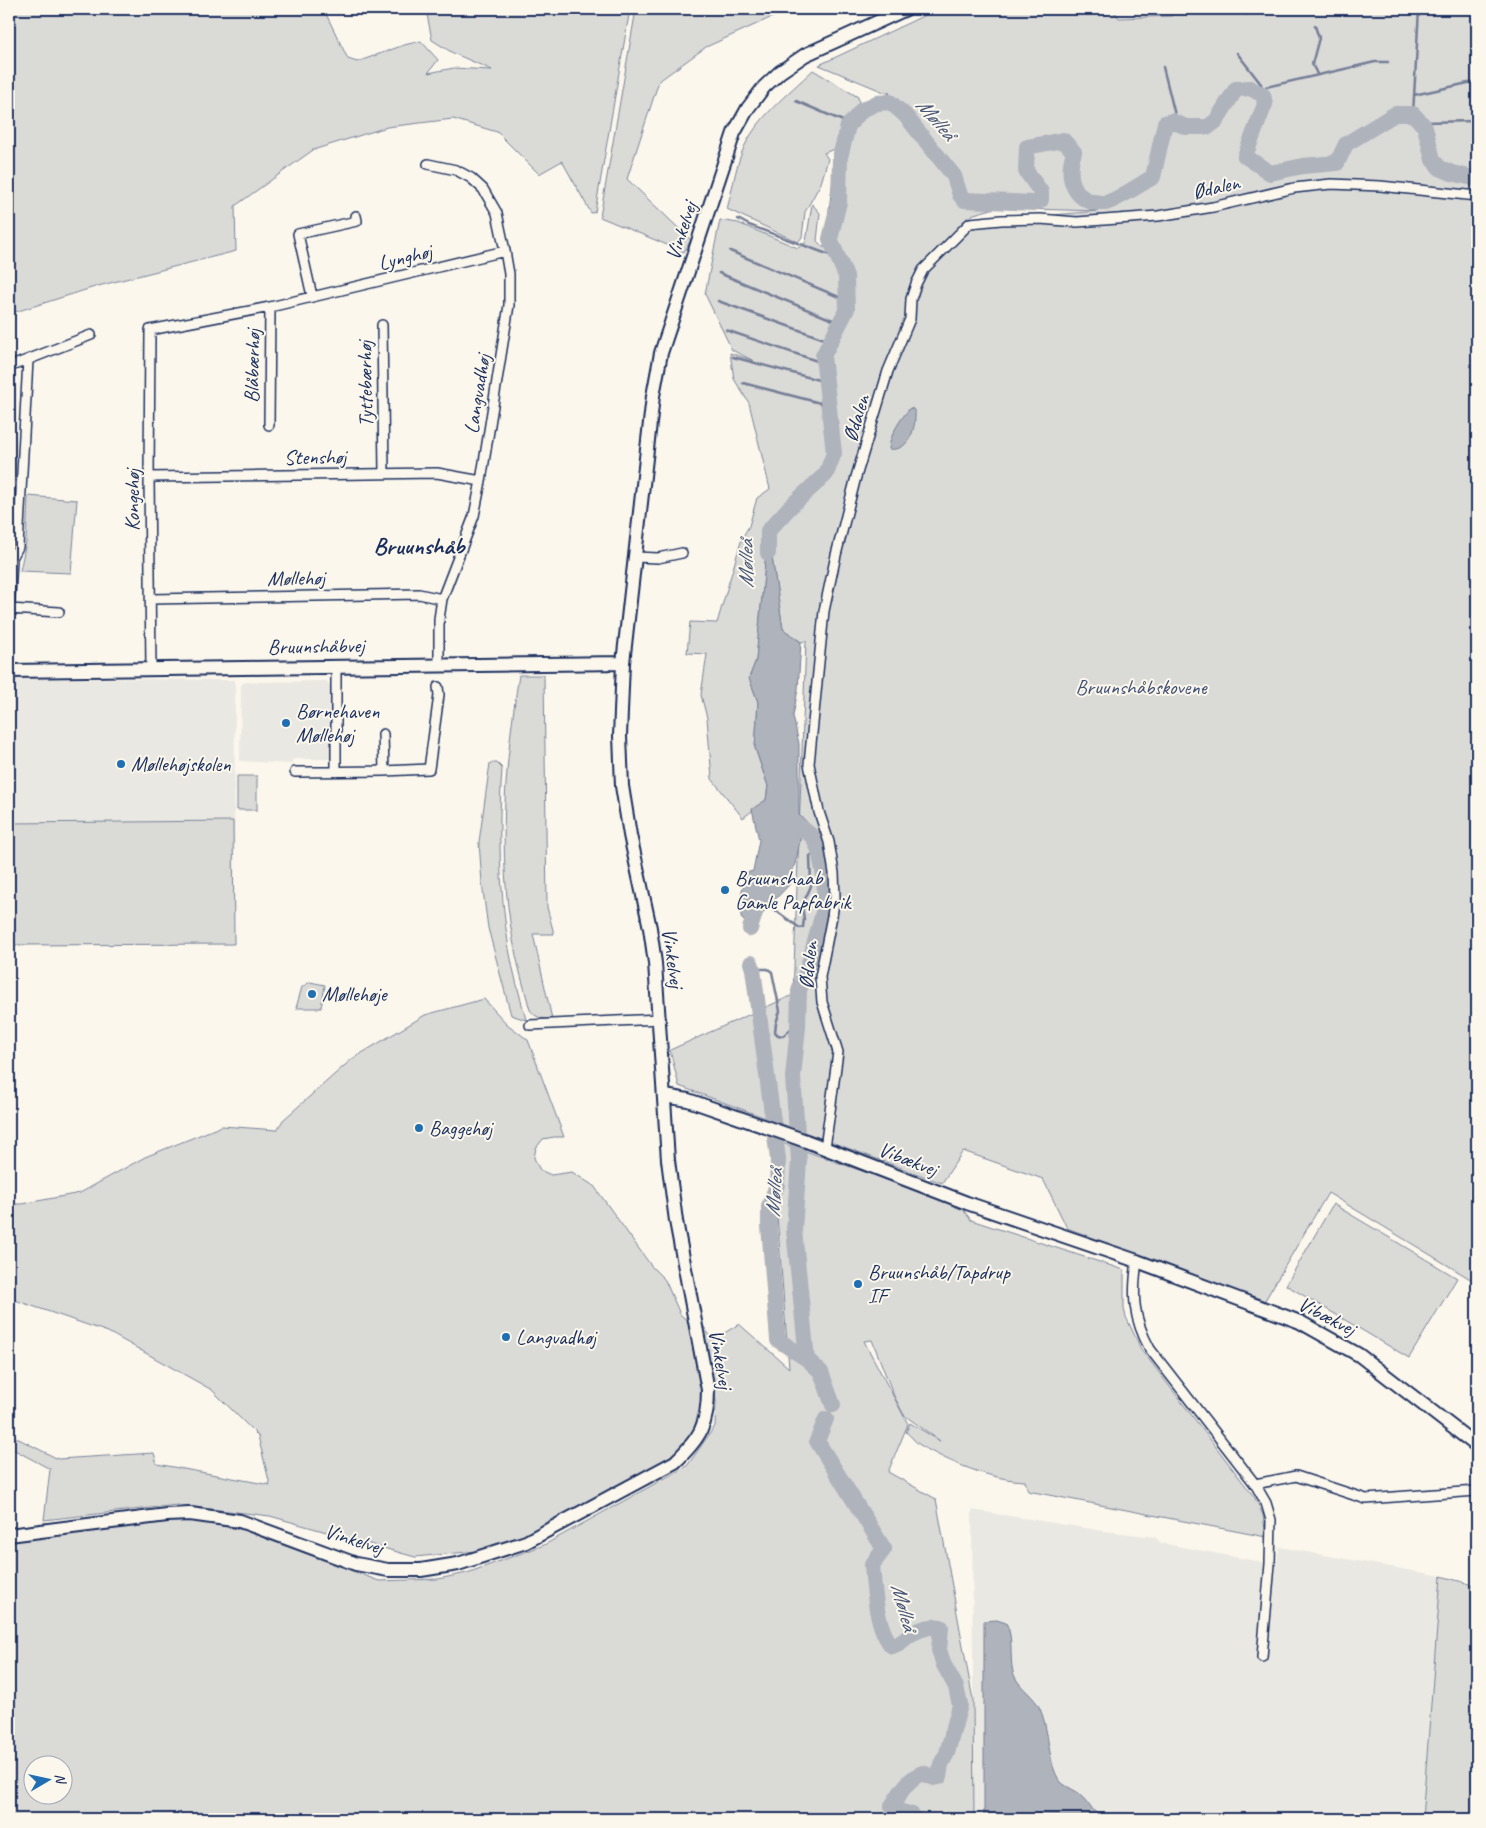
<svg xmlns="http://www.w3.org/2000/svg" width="1486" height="1828" font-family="Caveat,sans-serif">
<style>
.built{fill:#eae8e2}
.green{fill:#dadad7;stroke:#7a849a;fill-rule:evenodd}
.water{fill:#afb3bb;stroke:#747e96}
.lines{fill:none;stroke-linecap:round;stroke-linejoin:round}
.stream{stroke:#747e96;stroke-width:2.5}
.river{stroke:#afb3bb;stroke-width:16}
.street-casing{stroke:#1b2f5e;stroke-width:12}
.secondary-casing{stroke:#1b2f5e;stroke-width:16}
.street{stroke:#fbf7ec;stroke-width:9}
.secondary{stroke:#fbf7ec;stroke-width:12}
.poi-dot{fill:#1f6fb2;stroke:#fbf7ec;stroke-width:2}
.labels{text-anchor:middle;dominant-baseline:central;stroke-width:4;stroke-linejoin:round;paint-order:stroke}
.street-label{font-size:21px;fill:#1b2f5e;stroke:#fbf7ec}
.park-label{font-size:21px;fill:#415176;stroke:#fbf7ec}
.poi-label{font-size:21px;fill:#1b2f5e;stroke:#fbf7ec;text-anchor:start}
.water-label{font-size:22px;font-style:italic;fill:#47577a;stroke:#fbf7ec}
.quarter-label{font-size:24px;font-weight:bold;fill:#1b2f5e;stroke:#fbf7ec}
</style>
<rect width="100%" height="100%" fill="#fbf7ec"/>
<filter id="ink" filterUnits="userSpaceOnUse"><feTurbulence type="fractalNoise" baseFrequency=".02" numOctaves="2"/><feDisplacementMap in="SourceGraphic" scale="10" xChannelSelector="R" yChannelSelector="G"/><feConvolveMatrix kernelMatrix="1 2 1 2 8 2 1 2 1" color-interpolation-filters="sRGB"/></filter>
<g filter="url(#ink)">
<path class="built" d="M9,678l226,2 -1,264 -225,2z
M327,681l4,7v71h-38l-2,5 -51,-3 1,-76 4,-3z
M972,1510l132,21 51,6 6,6 116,22 2,-18 162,29 -19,243h-448z"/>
<path class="green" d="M9,9h318l-3,1 24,49 9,3 47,-17 17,-4 17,19 -10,13 26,-5 38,2 -39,-17 -21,-13 -6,-31h204l-35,203 -4,1 -29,-52 -23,13 -42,-42 -44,-13 -66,8 -74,23 -78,56 1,45 -138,35 -89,28z
M636,9h154l-84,38 -47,34 -32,98 64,61 -7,12 -84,-35z
M938,9h175l6,9 52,-2 9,-5 -1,-2h62l5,6 31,-6h200v1274l-149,-90 -64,109 -197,-74 -24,-49 -80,-28 -21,32 -263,-97 -9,-36 123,-55 13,-354 -5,1 -18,-13 -15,-96 -12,127 -7,18 9,24 -3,46 13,38 -2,14 -23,18 -31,-39 -5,-61 -6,-23 6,-41 -20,-1 3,-31 27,1 25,-85 7,-12 8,-28 13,-9 -21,-86 -15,-24 -4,-26 24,8 -22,-11 -27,-56 15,-74 18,3 60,25 8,-6 6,-38 8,9 -3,28 7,7 13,-100 -13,5 4,6 -7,24 -16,29 -3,25 -4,5 -71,-33c5,-18 8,-39 15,-57 13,-33 46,-58 71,-82l45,27 1,5 -14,17 -5,21c14,-37 18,-31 50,-47l-6,-1 -65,-27zM995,208l103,3 -137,12 13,-9z
M28,496l49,4 -6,73 -51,-2 6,-29z
M519,675h25l3,232 7,27h-21l19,85c-10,0 -16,-1 -22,-9 -6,-23 -13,-46 -17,-70 -16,-87 -8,-178 6,-265z
M497,763l5,5c-4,61 -3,120 7,181 4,23 11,47 17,71l-15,-5 -23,-87 -6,-45 -3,-41 11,-79z
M237,776h20v34h-20z
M233,821l1,123 -225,1v-122z
M310,982l15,3 -4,23h-25l6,-21z
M484,999l23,25 21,16 36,97h-10l-11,2 -7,9 -2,10 6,12 11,5 21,-3 22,14 58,81 13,13 15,34 4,4h5l14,69 -1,30 -19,31 -25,20 -150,80 -93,9 -145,-41 -93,-11 -133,15 6,-51 -41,-22v-13l49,25 96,-6 3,11 113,21 -12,-49 -46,-46 -104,-58 -99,-34v-94h13l58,-11 65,-36 77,-31 55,4 6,-10 69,-61 73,-44z
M771,1139l165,58 25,10 10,13 153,50v39l2,8 15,32 114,149 8,17 3,22 -238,-46 -3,-10c-33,-1 -77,-19 -105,-36 -5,-3 -9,-9 -14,-13l4,-9 30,18 -36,-26 -10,-19 -22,-56 -8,1 44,83 -20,48 48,27 37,201 1,119h-965v-277l158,-21 33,1 44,8 135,51 59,-2 29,-6 77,-28 143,-79 28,-40 1,-25 -14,-77 11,16 26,-16 50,44zM32,1766h30v30h-30z
M1333,1204l124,74 -48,80 -123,-73z
M1441,1576l36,10v233h-55z"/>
<path class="water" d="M910,408l3,1 2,3c1,17 -6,40 -26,37 1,-15 11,-29 21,-41z
M768,531l15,98 18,13 -3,47 -5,27 6,28v71l8,7 -5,8 -5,26 -8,29 -23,24 -11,15h-8l-6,-6v-23l5,-22 7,-2 6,-31 -7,-31 14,-9 2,-14 -13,-38 3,-46 -9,-24 7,-18z
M997,1620l9,3c8,14 3,32 7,49 4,14 18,21 25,33 12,20 9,62 23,77 6,6 16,8 22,15 5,4 8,11 12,15 4,3 10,5 14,7h-125v-198z"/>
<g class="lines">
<path class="stream" d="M1315,26l4,12 -7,26 5,10
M1237,53l24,31 2,11
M1163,67l14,56
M1262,88l113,-26h13
M1414,95l63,-14
M796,101l54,23
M1413,114l6,-105
M1421,122l56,-1
M738,219l11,6 89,33
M730,251l116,49
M719,273l121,50
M718,301l112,40
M726,330l97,33
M733,357l93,25
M743,383l85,22
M768,904c10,9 21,16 32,24l3,-1 1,-8 -2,-13 9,-20 -1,-30 9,-6
M753,969h15l4,3 8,39 -4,12 -1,9 3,3 5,1 10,-9h5"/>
<path class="river" d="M768,553v-22l21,-23 37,-34 8,-21 -11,-97 24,-47 -1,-33 -16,-37 9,-37 1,-45 8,-31 14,-16 15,-7 13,-1 15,13 49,61 6,19 4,5 70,3 7,-3v-8l-15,-21 1,-24 36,-7 11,12c-9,26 0,53 31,51 9,-1 39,-21 48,-26l12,-54 7,-2 14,6h22l8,-6 20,-32 14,-1 13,7 2,9 -20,52 25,17 33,-7 34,-3 9,-19 49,-30h18l12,13 8,33 7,8 12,5 25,6
M782,818l20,10 11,9 6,13 6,31 -2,32 -15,54
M750,929l8,-26
M751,963l2,6 25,190 -1,26 -8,21v20l9,114 29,19 14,13 12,33
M804,976l-5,15 -1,36 -5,50 6,84 -5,69 13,129
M826,1419l-9,22 67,108 -12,16c2,25 4,63 20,81 13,-4 12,-9 21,-13 7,-4 20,-8 28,-6l-2,23 5,15 12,22 4,18 -13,48 -6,11 -2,13 -5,1 -11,-5c-14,4 -23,20 -31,33l3,4 17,5 2,4"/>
<defs>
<path id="street" d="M428,164l28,6 15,8 12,11 14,24 8,38 4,23v31l-28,176 -7,35 -32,83 -3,20v45
M312,296l-14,-62 59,-13 -1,-5
M382,325l2,148
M9,367l82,-32
M269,425l1,-118
M149,477l288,-4 44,8
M635,557l23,1 24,-5
M151,599l268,-5 23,5
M9,609l50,3
M9,616l3,-58 6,-11 10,-187
M336,666v106
M151,669l-2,-192 1,-147 120,-23 235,-56
M383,734l1,37
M295,772l89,-1 45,-2 10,-74 -1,-8
M530,1025l130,-6
M825,1148l13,-96 -16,-50 -2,-25 12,-61 3,-19 -1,-24 -5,-31 -10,-30 -10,-48 15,-153 12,-56 20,-78 32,-106 22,-52 1,-20 5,-15 7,-14 47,-47 31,-3 39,-1 37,3 81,-6 55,-9 81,-19 37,-4 49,2 97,10
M1137,1261c-5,35 -4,57 13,88l105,135 11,19 5,17 -1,44 -8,93
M1255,1484l41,-8 70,23 111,-8"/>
<path id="secondary" d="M9,671l614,-8
M665,1096l23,4 118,41 161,62 170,58 163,61 59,33 118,91
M9,1535l158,-20 23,-1 50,7 116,43 32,6h33l37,-6 68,-22 149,-80c25,-24 33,-37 33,-72l-32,-169 -8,-61 -13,-197 -5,-35 -20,-93 -8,-49 -2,-50 3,-73 30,-267 8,-43 73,-220 14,-25 16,-21 16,-15 25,-17 101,-46"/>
</defs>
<use href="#street" class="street-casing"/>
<use href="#secondary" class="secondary-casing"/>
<use href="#street" class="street"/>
<use href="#secondary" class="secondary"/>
</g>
</g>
<g class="poi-dot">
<circle cx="286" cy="723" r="5"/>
<circle cx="121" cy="764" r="5"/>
<circle cx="725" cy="890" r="5"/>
<circle cx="312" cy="994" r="5"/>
<circle cx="419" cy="1128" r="5"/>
<circle cx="858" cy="1284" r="5"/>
<circle cx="506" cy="1337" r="5"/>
</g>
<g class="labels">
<g class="street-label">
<text transform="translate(1216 187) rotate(-12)">Ødalen</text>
<text transform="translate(681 231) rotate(-72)">Vinkelvej</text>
<text transform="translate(405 257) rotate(-14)">Lynghøj</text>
<text transform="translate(252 366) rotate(-89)">Blåbærhøj</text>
<text transform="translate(365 384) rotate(-91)">Tyttebærhøj</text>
<text transform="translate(477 394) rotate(-81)">Langvadhøj</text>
<text transform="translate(856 418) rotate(-73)">Ødalen</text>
<text transform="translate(315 457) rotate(-1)">Stenshøj</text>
<text transform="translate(132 500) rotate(-90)">Kongehøj</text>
<text transform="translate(296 578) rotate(-1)">Møllehøj</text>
<text transform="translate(316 646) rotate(-1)">Bruunshåbvej</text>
<text transform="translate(673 958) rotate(82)">Vinkelvej</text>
<text transform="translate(808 965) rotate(-84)">Ødalen</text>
<text transform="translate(908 1159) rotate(21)">Vibækvej</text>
<text transform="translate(1327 1316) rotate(27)">Vibækvej</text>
<text transform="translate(721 1359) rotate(80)">Vinkelvej</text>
<text transform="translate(354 1539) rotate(17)">Vinkelvej</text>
</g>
<g class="park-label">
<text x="1141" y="687">Bruunshåbskovene</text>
</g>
<g class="poi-label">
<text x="296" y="711">Børnehaven<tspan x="296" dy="24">Møllehøj</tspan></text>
<text x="131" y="764">Møllehøjskolen</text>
<text x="735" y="878">Bruunshaab<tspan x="735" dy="24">Gamle Papfabrik</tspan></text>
<text x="322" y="994">Møllehøje</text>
<text x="429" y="1128">Baggehøj</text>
<text x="868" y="1272">Bruunshåb/Tapdrup<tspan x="868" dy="24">IF</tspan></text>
<text x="516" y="1337">Langvadhøj</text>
</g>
<g class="water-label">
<text transform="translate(936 119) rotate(49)">Mølleå</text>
<text transform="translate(746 564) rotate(-90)">Mølleå</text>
<text transform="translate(774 1193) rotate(-86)">Mølleå</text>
<text transform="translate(904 1607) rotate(75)">Mølleå</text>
</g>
<g class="quarter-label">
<text x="419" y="546">Bruunshåb</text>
</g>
</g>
<rect width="1486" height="1828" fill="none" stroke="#fbf7ec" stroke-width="30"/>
<rect x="15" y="15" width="1456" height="1798" fill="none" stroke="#1b2f5e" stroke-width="2" filter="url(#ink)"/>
<g transform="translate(48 1780) rotate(81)"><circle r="24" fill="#fbf7ec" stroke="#a1a7b3"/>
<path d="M0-4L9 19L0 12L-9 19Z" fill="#1f6fb2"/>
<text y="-8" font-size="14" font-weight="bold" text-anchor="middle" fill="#1b2f5e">N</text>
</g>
</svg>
